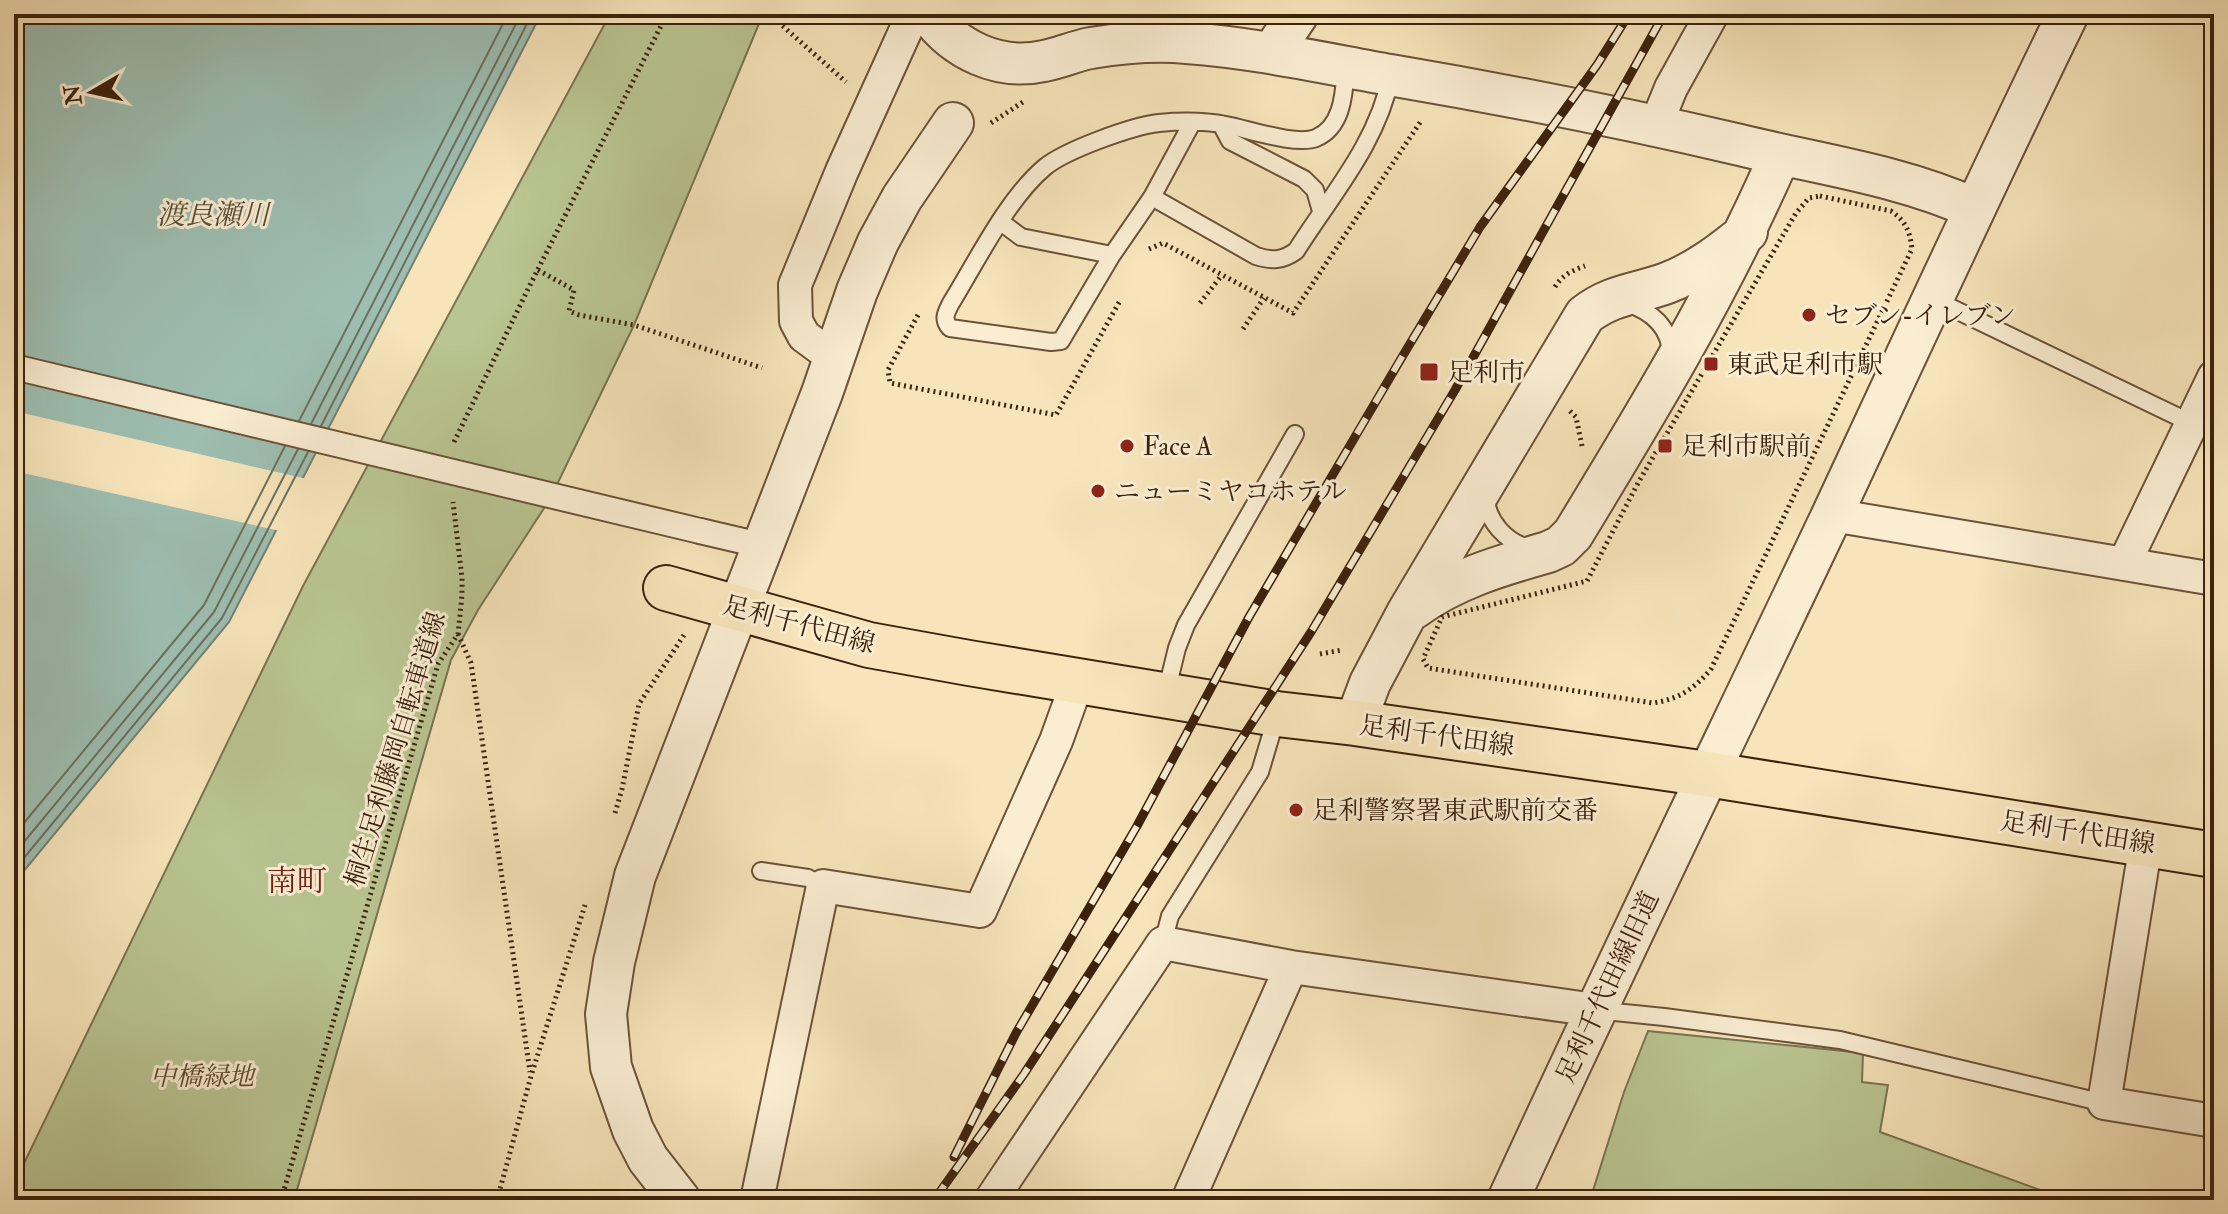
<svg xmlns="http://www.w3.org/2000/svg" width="2228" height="1214" viewBox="0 0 2228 1214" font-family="'IM FELL Double Pica','Noto Serif JP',serif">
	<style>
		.green { fill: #b9c592; stroke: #7a7450; stroke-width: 2 }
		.water { fill: #9dbeb1; stroke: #76806f; stroke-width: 2 }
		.pier { fill: #f7e4ba }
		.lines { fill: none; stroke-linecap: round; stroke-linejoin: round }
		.shore { stroke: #6c705f; stroke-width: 2 }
		.service-casing { stroke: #6b5238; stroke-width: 20 }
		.pedestrian-casing { stroke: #6b5238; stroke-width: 28 }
		.minor-casing { stroke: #6b5238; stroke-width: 36 }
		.tertiary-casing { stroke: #6b5238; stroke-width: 44 }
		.primary-casing { stroke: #3c220d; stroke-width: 48 }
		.path { stroke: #3c220d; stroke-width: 5; stroke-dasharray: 2 4; stroke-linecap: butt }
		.service { stroke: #faedd2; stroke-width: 16 }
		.pedestrian { stroke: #faedd2; stroke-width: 24 }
		.minor { stroke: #faedd2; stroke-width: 32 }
		.tertiary { stroke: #faedd2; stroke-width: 40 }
		.primary { stroke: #f7e4ba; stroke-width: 44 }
		.rail-casing { stroke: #3c220d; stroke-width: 9 }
		.rail { stroke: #faedd2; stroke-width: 6; stroke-dasharray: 18; stroke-linecap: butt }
		.pedestrian-bridge-casing { stroke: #6b5238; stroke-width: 28; stroke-linecap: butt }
		.pedestrian-bridge { stroke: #faedd2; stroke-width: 24 }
		.poi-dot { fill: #8f2418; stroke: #faedd2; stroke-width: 3 }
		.labels { text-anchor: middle; stroke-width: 6; stroke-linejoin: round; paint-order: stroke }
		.poi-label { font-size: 26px; fill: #3c220d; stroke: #faedd2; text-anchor: start }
		.street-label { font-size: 26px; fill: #3c220d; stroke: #faedd2 }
		.park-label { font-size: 26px; font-style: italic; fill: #5b4b2e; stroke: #faedd2 }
		.water-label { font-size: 28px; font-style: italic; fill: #59513e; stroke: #faedd2 }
		.quarter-label { font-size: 30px; fill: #7a1f14; stroke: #faedd2 }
	</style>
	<rect width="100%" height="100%" fill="#f7e4ba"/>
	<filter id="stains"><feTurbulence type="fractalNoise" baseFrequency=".0025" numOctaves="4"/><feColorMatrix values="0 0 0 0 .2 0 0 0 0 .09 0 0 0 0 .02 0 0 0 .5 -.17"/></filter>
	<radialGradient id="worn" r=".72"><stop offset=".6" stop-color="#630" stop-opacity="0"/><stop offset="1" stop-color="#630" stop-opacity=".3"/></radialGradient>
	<!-- green -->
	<path class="green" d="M 610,14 L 763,14 L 634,325 L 550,499 L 478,610 L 451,660 L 294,1200 L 14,1200 L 14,1184 L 303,586 Z
		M 1648,1031 L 1863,1053 L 1862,1082 L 1888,1085 L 1880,1132 L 2068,1200 L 1590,1200 L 1624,1092 Z"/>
	<!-- water -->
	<path class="water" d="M 14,14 L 541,14 L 229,622 L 14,883 Z"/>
	<!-- pier -->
	<path class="pier" d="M 14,411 L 307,479 L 280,531 L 14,471 Z"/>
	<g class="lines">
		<!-- shore -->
		<path class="shore" d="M 299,421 L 508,14
			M 311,424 L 521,14
			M 321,426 L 532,14
			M 14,835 L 204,605 L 285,446
			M 14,854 L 214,612 L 298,449
			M 14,870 L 222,618 L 308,452"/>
		<!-- service casing -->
		<g class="service-casing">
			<path id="service" d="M 1192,123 L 1152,197 L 1112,255 L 1061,341 L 1051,342 L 950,328 C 942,319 946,313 951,303 C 977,261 1007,199 1045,167 C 1066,150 1132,126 1159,123 C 1180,121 1205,121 1226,125 C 1248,129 1296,146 1316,138 C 1343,127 1344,92 1346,69
				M 1221,124 L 1230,141 L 1304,179 L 1315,190 L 1321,211
				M 1152,197 L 1256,256 C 1272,261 1282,261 1296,251 C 1332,194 1377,144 1391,76
				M 1001,222 L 1021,237 L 1112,255
				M 1933,299 L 2191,423
				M 1626,303 C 1651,311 1671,327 1671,356
				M 1485,495 C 1487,521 1505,542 1531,549
				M 1166,693 L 1177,648 L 1186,625 L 1295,434
				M 761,871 L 808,878 L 823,886
				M 1163,943 L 1170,916 L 1260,772 L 1277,715
				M 1595,1010 L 1664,1017 L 1840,1040 L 2104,1103"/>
		</g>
		<!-- pedestrian casing -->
		<g class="pedestrian-casing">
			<path id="pedestrian" d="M 700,531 L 747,542"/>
		</g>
		<!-- minor casing -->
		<g class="minor-casing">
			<path id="minor" d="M 1656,125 L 1671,88 L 1712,14
				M 834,358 L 804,336 L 796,321 L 795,285 L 842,171 L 913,14
				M 1832,515 L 2214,579
				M 2124,564 L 2214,377
				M 2146,843 L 2104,1103 L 2214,1121
				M 757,1200 L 823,886 L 980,911 L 1056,741 L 1078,680
				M 991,1200 L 1163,943 L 1291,967 L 1595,1010
				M 1188,1200 L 1291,967"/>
		</g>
		<!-- tertiary casing -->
		<g class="tertiary-casing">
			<path id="tertiary" d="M 929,14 C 955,50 999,71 1044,61 C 1060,58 1075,51 1091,48 C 1122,43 1155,40 1187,43 C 1256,48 1323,63 1390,75 C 1508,95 1624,118 1740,145 C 1818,164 1900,175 1973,208
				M 1272,53 L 1298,14
				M 1413,609 C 1454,579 1499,566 1548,552 L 1561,546 L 1573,534 C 1649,409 1722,289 1780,155
				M 1355,723 L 1370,683 L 1407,613 L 1585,315 C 1612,294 1637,294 1667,283 C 1698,271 1721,253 1747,232
				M 680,1200 L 648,1159 L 633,1130 L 611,1067 L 606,1014 L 614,962 L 635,876 L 822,393 L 857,291 L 878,242 L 902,198 L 953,123
				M 1508,1200 C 1613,970 1724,743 1832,515 C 1910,348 1987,180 2068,14"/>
		</g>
		<!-- primary casing -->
		<g class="primary-casing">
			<path id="primary" d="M 666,588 L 869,645 L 969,663 L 1277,714 L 1355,723 L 1707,774 L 2214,855"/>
		</g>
		<!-- path -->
		<path class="path" d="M 769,14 L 846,82
			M 991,123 L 1023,102
			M 1820,196 L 1891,211 C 1906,221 1910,232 1912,249 L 1711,669 C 1694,689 1679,699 1653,703 L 1428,668 L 1423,659 L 1442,617 L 1587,581 L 1638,483 L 1796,213 L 1809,198 Z
			M 1149,249 L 1163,243 L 1293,313 L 1421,121
			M 538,270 L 574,290 L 569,311 L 579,315 L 634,325 L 762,368
			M 1555,287 C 1562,275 1573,270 1585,266
			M 1200,303 L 1222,275
			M 918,315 L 888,370 L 890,383 L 1056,415 L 1121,299
			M 1243,329 L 1264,298
			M 1570,411 L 1576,417 L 1582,446
			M 454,442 L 529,287 L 667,14
			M 458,634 L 471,663 L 530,1072
			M 1320,654 L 1342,650
			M 615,813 L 622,789 L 639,704 L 684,635
			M 281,1200 L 438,664 L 458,634 L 462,595 L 462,578 L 453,502
			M 497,1200 L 531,1076 L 586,902"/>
		<!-- service -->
		<use href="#service" class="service"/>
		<!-- pedestrian -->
		<use href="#pedestrian" class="pedestrian"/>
		<!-- minor -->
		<use href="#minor" class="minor"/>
		<!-- tertiary -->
		<use href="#tertiary" class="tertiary"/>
		<!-- primary -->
		<use href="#primary" class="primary"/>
		<!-- rail casing -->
		<g class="rail-casing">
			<path id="rail" d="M 954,1157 L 1016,1033 L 1137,826 L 1249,617 L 1405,352 L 1480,227 L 1597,65 L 1629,14
				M 934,1200 L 1024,1074 L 1311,632 L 1455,390 L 1664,14"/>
		</g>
		<!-- rail -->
		<use href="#rail" class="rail"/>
		<!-- pedestrian-bridge casing -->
		<g class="pedestrian-bridge-casing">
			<path id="pedestrian-bridge" d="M 14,367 L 700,531"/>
		</g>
		<!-- pedestrian-bridge -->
		<use href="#pedestrian-bridge" class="pedestrian-bridge"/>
	</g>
	<!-- markers -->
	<g class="poi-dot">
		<circle cx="1809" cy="315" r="8"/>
		<rect x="1703" y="356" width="16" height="16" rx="4"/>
		<rect x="1419" y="362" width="20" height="20" rx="4"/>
		<circle cx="1127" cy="446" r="8"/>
		<rect x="1657" y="438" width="16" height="16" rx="4"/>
		<circle cx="1098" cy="491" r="8"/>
		<circle cx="1296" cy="810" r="8"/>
	</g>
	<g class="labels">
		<!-- poi labels -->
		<g class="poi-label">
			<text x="1825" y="324">セブン-イレブン</text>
			<text x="1727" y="373">東武足利市駅</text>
			<text x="1447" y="381">足利市</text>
			<text x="1143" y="455">Face A</text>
			<text x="1681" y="455">足利市駅前</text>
			<text x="1114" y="500">ニューミヤコホテル</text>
			<text x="1312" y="819">足利警察署東武駅前交番</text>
		</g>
		<!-- street labels -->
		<g class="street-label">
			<text transform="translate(799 624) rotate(15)" y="9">足利千代田線</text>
			<text transform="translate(1437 735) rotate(8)" y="9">足利千代田線</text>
			<text transform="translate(395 749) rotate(-73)" y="9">桐生足利藤岡自転車道線</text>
			<text transform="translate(2078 832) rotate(9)" y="9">足利千代田線</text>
			<text transform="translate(1607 987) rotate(-65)" y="9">足利千代田線旧道</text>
		</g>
		<!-- park labels -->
		<g class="park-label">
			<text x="202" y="1085">中橋緑地</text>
		</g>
		<!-- water labels -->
		<g class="water-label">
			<text x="213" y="224">渡良瀬川</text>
		</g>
		<!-- quarter labels -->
		<g class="quarter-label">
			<text x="297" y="891">南町</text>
		</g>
	</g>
	<!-- margin -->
	<rect width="2228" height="1214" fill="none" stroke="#f7e4ba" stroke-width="48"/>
	<rect x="16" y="16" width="2196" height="1182" fill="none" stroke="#3c220d" stroke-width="4"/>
	<rect x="24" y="24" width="2180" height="1166" fill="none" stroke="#3c220d" stroke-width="2"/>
	<!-- north arrow -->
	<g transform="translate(92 92) rotate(261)" stroke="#faedd2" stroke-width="6" paint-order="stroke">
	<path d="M0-6L14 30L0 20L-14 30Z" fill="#3c220d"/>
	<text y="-12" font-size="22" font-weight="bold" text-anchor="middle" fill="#3c220d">N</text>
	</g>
	<rect width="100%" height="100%" filter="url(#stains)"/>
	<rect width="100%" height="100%" fill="url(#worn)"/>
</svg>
